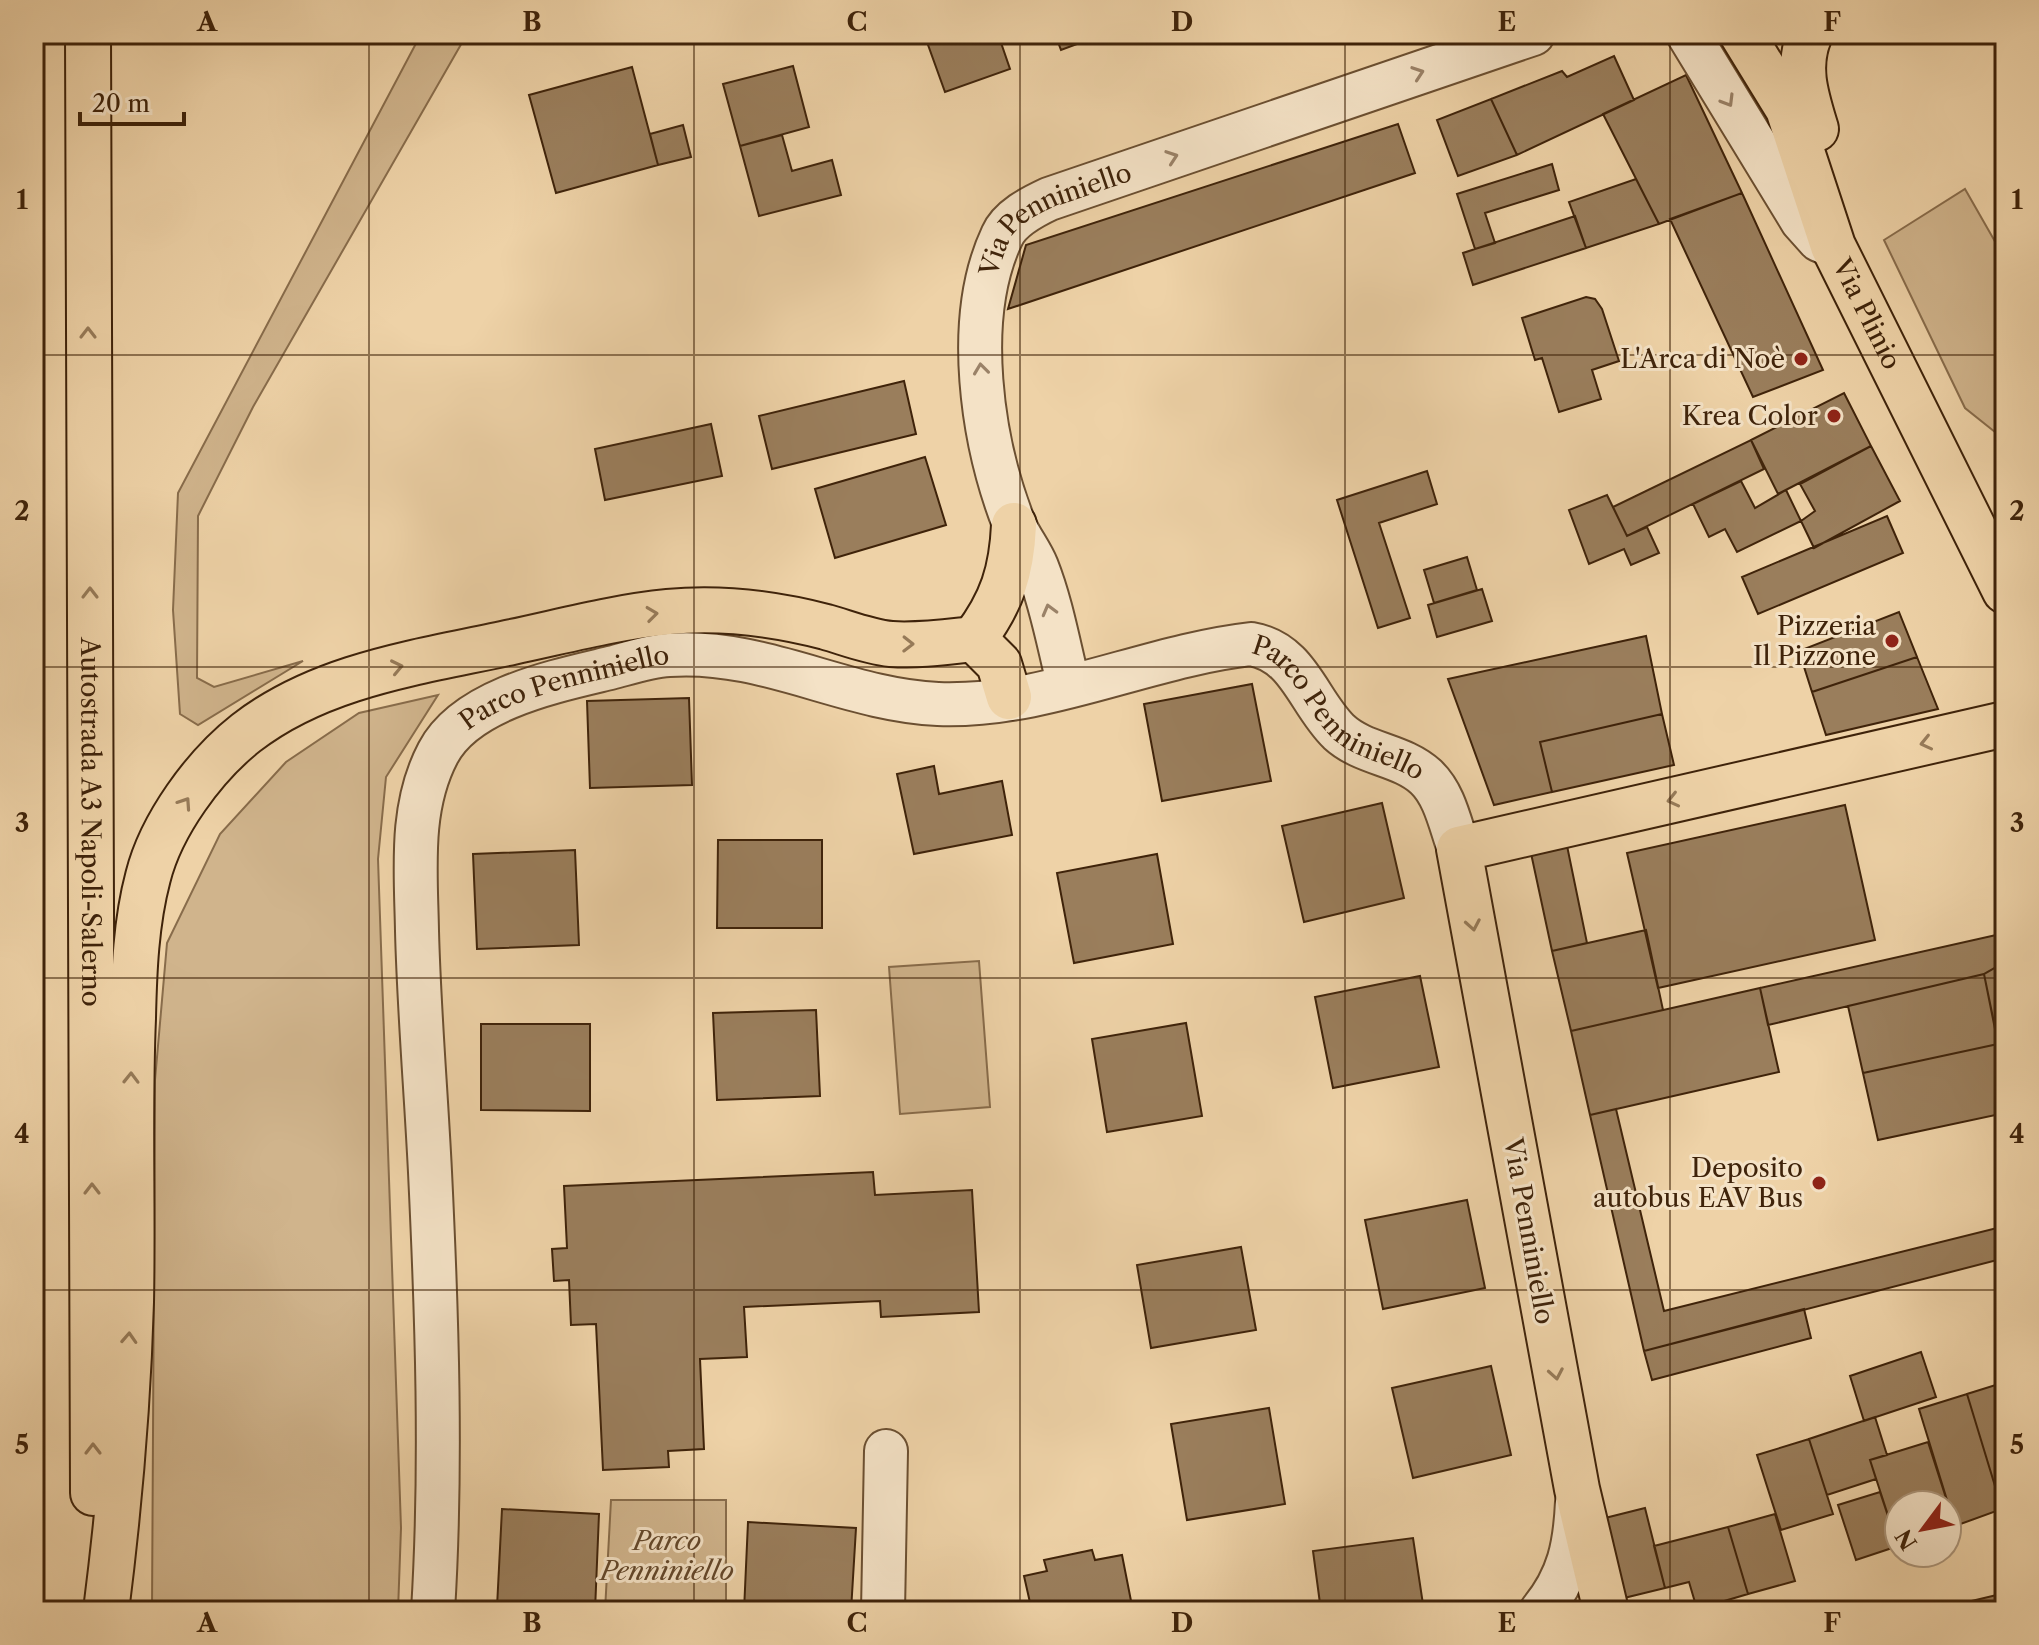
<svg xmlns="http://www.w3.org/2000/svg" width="2039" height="1645" viewBox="0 0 2039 1645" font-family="'Libre Caslon Text',serif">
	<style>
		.green { fill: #d0b48c; stroke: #886c4b; stroke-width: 2 }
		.building { fill: #9a7e5c; stroke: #3f230a; stroke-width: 2 }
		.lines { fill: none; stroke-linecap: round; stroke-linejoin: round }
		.minor-casing { stroke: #6b4f31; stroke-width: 46 }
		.major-casing { stroke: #3f230a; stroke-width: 48 }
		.highway-casing { stroke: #3f230a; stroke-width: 48 }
		.minor { stroke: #f4e2c6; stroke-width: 42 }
		.major { stroke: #eed2a7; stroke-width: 44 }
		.highway { stroke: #eed2a7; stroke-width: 44 }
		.oneway { stroke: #9a8268 }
		.oneway2 { stroke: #967a58 }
		.grid { fill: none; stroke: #3f230a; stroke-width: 2; stroke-opacity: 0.55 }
		.poi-dot { fill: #8f2418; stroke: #f4e2c6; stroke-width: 3 }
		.labels { text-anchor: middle; stroke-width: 6; stroke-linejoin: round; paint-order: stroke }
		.street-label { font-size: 26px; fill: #3f230a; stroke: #f4e2c6 }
		.poi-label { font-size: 26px; fill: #3f230a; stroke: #f4e2c6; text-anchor: end }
		.park-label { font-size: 26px; font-style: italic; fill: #63472a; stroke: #f4e2c6 }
		.neatline { fill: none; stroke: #3f230a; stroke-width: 3 }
		.grid-label { font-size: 26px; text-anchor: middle; font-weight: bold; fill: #3f230a }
	</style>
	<rect width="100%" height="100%" fill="#eed2a7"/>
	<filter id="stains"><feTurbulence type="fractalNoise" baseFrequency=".0025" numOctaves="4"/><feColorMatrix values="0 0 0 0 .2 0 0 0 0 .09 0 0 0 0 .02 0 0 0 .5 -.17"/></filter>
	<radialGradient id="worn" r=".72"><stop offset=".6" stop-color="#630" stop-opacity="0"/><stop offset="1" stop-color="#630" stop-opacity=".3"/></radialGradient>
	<!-- green -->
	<path class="green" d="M 421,34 L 467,34 L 253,407 L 198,516 L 197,678 L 214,687 L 303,661 L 198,725 L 180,714 L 173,610 L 178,493 Z
		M 1965,189 L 2005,259 L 2005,440 L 1965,408 L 1884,240 Z
		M 438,695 L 386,777 L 378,859 L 401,1528 L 398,1611 L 152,1611 L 155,1080 L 167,943 L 220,834 L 286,762 L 359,713 Z
		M 979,961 L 990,1107 L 900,1114 L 889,967 Z
		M 611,1500 L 726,1500 L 726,1611 L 605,1611 Z"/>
	<!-- building -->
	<path class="building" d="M 948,34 L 998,34 L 1010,69 L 945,92 L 927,42 Z
		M 1055,34 L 1100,34 L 1101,35 L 1061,50 Z
		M 1614,56 L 1634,100 L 1517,155 L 1491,99 L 1562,71 L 1567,77 Z
		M 793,66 L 809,127 L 740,146 L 723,84 Z
		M 632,67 L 658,165 L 556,193 L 529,95 Z
		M 1686,75 L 1742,193 L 1659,224 L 1603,114 Z
		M 1491,99 L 1517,155 L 1458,176 L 1437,120 Z
		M 1398,124 L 1415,173 L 1008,309 L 1026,245 Z
		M 683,125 L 691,157 L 658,165 L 650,134 Z
		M 782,135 L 792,171 L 832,160 L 841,195 L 759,216 L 740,146 Z
		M 1552,164 L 1559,190 L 1485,213 L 1495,243 L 1475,249 L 1457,194 Z
		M 1636,179 L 1659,224 L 1586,248 L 1569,202 Z
		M 1742,193 L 1823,370 L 1753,397 L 1670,219 Z
		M 1575,216 L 1586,248 L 1473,285 L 1463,253 Z
		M 1586,297 L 1595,299 L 1602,309 L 1619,361 L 1592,370 L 1601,399 L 1559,412 L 1542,358 L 1535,360 L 1522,318 Z
		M 904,381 L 916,434 L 772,469 L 759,416 Z
		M 1844,393 L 1871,446 L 1778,494 L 1751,440 Z
		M 711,424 L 722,476 L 605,500 L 595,449 Z
		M 1751,440 L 1764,469 L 1627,536 L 1613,507 Z
		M 1871,446 L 1900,501 L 1814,548 L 1801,521 L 1815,511 L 1800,484 Z
		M 925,457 L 946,525 L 835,558 L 815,489 Z
		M 1427,471 L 1437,504 L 1379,523 L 1410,618 L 1378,628 L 1337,500 Z
		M 1741,481 L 1755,508 L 1786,490 L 1801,521 L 1737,552 L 1725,529 L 1709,537 L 1693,504 Z
		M 1607,495 L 1627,536 L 1647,527 L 1659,553 L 1631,565 L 1624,549 L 1589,564 L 1569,510 Z
		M 1887,516 L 1903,553 L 1758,614 L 1742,577 Z
		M 1467,557 L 1477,590 L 1434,603 L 1424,570 Z
		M 1482,589 L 1492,621 L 1437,637 L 1428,605 Z
		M 1899,612 L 1917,657 L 1812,692 L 1799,651 Z
		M 1646,636 L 1662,714 L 1540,742 L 1552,792 L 1494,805 L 1448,679 Z
		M 1917,657 L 1938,709 L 1826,735 L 1812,692 Z
		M 1252,684 L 1271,781 L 1162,801 L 1144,704 Z
		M 689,698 L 692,785 L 590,788 L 587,701 Z
		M 1662,714 L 1674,765 L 1552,792 L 1540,742 Z
		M 934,766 L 939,794 L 1002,781 L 1012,835 L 914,854 L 897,774 Z
		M 1382,803 L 1404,898 L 1304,922 L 1282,826 Z
		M 1845,805 L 1875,940 L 1658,988 L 1627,853 Z
		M 1565,836 L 1587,943 L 1552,951 L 1529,844 Z
		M 718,840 L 822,840 L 822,928 L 717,928 Z
		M 575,850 L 579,945 L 477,949 L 473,854 Z
		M 1157,854 L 1173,944 L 1074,963 L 1057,873 Z
		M 1646,930 L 1663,1010 L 1571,1031 L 1552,951 Z
		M 2005,933 L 2005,962 L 1984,974 L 1768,1025 L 1760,988 Z
		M 2005,962 L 2005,1076 L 1984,974 Z
		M 1984,974 L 1998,1044 L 1863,1073 L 1848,1006 Z
		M 1420,976 L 1439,1067 L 1333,1088 L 1315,997 Z
		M 1760,988 L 1779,1072 L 1590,1115 L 1571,1031 Z
		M 816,1010 L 820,1096 L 717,1100 L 713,1013 Z
		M 1186,1023 L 1202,1116 L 1107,1132 L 1092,1039 Z
		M 481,1024 L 590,1024 L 590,1111 L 481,1110 Z
		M 1998,1044 L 2005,1076 L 2005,1113 L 1878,1140 L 1863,1073 Z
		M 1616,1109 L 1664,1311 L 2005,1226 L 2005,1258 L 1644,1351 L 1590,1115 Z
		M 873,1172 L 875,1195 L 972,1190 L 979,1312 L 881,1317 L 880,1301 L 744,1307 L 747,1357 L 700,1359 L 704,1449 L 668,1451 L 669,1467 L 603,1470 L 596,1324 L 571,1325 L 569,1280 L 554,1281 L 552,1249 L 567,1248 L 564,1186 Z
		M 1467,1200 L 1485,1288 L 1383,1309 L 1365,1220 Z
		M 1241,1247 L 1256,1330 L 1151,1348 L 1137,1265 Z
		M 1804,1309 L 1811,1338 L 1652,1380 L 1644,1351 Z
		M 1921,1352 L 1936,1397 L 1864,1421 L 1850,1376 Z
		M 1491,1366 L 1511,1455 L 1413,1478 L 1392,1388 Z
		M 2005,1382 L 2005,1508 L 2002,1509 L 1967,1394 Z
		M 1967,1394 L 2002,1509 L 1955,1526 L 1919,1409 Z
		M 1269,1408 L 1285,1504 L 1187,1520 L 1171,1424 Z
		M 1875,1417 L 1887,1455 L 1870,1460 L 1876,1479 L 1827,1495 L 1809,1439 Z
		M 1809,1439 L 1833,1514 L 1781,1530 L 1757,1455 Z
		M 1928,1442 L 1955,1526 L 1947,1528 L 1947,1505 L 1899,1505 L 1898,1546 L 1870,1460 Z
		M 1880,1492 L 1898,1546 L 1856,1560 L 1838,1505 Z
		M 1645,1508 L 1665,1588 L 1624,1598 L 1605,1518 Z
		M 502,1509 L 599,1514 L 595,1611 L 497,1607 Z
		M 1775,1514 L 1795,1581 L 1748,1594 L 1728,1527 Z
		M 748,1522 L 856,1528 L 851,1611 L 744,1611 Z
		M 1728,1527 L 1748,1594 L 1697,1609 L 1689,1582 L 1665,1588 L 1654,1546 Z
		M 1413,1538 L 1424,1611 L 1321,1611 L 1313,1551 Z
		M 1092,1550 L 1095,1560 L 1122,1555 L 1133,1611 L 1023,1611 L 1031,1607 L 1024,1576 L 1047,1571 L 1044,1560 Z
		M 2005,1593 L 2005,1611 L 1965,1611 L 1963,1603 Z"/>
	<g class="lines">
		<!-- minor casing -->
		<g class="minor-casing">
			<g id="minor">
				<path d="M 1688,34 L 1802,221 L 1819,240 L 1833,246"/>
				<path id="s1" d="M 1069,686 C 1059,647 1052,605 1037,567 C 1031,552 1020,539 1014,524 C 982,442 963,319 1002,236 C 1010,218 1032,207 1049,199 L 1533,34"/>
				<path id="s2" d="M 433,1611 C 442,1466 437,1317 430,1172 C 426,1091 419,1011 417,931 C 416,871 409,808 438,753 C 466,699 556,681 610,668 C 629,663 650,656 669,655 C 764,648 845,700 938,704 C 1045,708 1146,656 1251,644 C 1299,652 1308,702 1339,732 C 1364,755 1401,754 1426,777 C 1445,795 1450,824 1459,849"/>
				<path d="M 883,1611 L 886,1451"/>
				<path d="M 1541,1611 C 1569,1577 1575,1545 1577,1502"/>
			</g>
		</g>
		<!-- major casing -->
		<g class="major-casing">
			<g id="major">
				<path id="s3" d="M 1742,34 L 1788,109 L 1833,246 L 2005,591"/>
				<path d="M 1810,34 C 1796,67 1806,96 1816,129"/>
				<path d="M 1606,1611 L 1577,1489 L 1459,849 L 2005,724"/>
			</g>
		</g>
		<!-- highway casing -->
		<g class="highway-casing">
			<g id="highway">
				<path id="s4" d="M 88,34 L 93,1493"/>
				<path d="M 974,639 C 1002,602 1012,571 1014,525"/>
				<path d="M 106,1611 C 119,1509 128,1406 131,1302 C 133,1208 129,1113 133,1018 C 134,971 136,922 148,877 C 161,825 204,766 246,733 C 322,674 421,662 512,642 C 564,631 616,617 668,612 C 720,607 776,614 826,627 C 847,633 869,642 891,644 C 919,646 946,642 974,639 L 999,664 L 1009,697"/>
			</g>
		</g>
		<!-- minor -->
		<use href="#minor" class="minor"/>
		<!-- major -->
		<use href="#major" class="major"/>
		<!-- highway -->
		<use href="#highway" class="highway"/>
	</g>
	<!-- one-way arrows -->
	<defs><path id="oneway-chevron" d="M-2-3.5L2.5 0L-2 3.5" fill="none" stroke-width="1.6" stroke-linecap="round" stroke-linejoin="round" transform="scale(2)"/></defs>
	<g class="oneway">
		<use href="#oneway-chevron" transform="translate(1418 73) rotate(-19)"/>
		<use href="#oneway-chevron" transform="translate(1728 101) rotate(59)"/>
		<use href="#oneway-chevron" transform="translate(1172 157) rotate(-19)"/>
		<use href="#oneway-chevron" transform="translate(981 369) rotate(-97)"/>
		<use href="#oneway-chevron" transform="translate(1049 610) rotate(-105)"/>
	</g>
	<g class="oneway2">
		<use href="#oneway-chevron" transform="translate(88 333) rotate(-90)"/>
		<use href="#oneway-chevron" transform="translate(90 593) rotate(-90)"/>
		<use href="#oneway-chevron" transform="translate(652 614) rotate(-7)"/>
		<use href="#oneway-chevron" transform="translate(908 644) rotate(1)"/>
		<use href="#oneway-chevron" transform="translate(397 667) rotate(-12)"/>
		<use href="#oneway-chevron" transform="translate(1926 743) rotate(167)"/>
		<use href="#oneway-chevron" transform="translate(1673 800) rotate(167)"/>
		<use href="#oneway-chevron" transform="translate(185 803) rotate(-56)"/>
		<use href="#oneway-chevron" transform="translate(1473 925) rotate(80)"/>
		<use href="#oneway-chevron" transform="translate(131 1078) rotate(-89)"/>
		<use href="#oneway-chevron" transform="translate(92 1189) rotate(-90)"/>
		<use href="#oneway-chevron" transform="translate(129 1338) rotate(-87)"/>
		<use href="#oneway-chevron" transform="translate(1556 1374) rotate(80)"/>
		<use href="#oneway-chevron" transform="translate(93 1449) rotate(-90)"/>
	</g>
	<!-- grid -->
	<path class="grid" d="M 369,34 L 369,1611M 694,34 L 694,1611M 1020,34 L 1020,1611M 1345,34 L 1345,1611M 1670,34 L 1670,1611M 34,355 L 2005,355M 34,667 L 2005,667M 34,978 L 2005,978M 34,1290 L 2005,1290"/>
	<!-- markers -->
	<g class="poi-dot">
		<circle cx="1801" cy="359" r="8"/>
		<circle cx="1834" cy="416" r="8"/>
		<circle cx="1892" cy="641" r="8"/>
		<circle cx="1819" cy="1183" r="8"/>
	</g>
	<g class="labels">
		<!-- street labels -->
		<g class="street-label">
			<text dy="9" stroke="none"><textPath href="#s1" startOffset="520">Via Penniniello</textPath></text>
			<text dy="9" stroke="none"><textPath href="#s3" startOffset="308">Via Plinio</textPath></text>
			<text dy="9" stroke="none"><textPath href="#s2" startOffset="1010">Parco Penniniello</textPath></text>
			<text dy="9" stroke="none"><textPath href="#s2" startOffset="1826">Parco Penniniello</textPath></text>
			<text dy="9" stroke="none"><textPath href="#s4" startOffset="788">Autostrada A3 Napoli-Salerno</textPath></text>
			<text transform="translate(1529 1231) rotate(80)" y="9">Via Penniniello</text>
		</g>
		<!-- poi labels -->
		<g class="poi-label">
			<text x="1785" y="368">L'Arca di Noè</text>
			<text x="1818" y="425">Krea Color</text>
			<text x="1876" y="635">Pizzeria<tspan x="1876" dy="30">Il Pizzone</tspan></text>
			<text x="1803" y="1177">Deposito<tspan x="1803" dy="30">autobus EAV Bus</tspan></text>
		</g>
		<!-- park labels -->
		<g class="park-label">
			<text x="667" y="1550">Parco<tspan x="667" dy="30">Penniniello</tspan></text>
		</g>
	</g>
	<!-- margin -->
	<rect width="2039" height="1645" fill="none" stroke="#eed2a7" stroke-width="88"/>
	<!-- north arrow -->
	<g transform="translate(1923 1529) rotate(238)"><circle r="38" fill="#f4e2c6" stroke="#ac967b" stroke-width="2"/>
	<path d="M0-6L14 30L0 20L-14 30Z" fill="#8f2418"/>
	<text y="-12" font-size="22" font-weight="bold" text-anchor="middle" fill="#3f230a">N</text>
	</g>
	<!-- scale -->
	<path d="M80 112v12h104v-12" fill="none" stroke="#3f230a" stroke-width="4"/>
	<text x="92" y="112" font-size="24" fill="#3f230a" stroke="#f4e2c6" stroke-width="6" paint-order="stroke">20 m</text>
	<rect x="44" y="44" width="1951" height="1557" class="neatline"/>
	<g class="grid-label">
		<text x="207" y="31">A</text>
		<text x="532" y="31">B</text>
		<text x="857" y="31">C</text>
		<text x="1182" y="31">D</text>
		<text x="1507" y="31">E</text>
		<text x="1832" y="31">F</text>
		<text x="22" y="209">1</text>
		<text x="2017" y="209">1</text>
		<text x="22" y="520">2</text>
		<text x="2017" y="520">2</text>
		<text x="22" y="832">3</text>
		<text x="2017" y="832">3</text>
		<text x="22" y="1143">4</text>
		<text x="2017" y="1143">4</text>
		<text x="22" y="1454">5</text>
		<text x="2017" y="1454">5</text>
		<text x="207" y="1632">A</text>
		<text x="532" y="1632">B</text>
		<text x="857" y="1632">C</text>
		<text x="1182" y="1632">D</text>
		<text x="1507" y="1632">E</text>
		<text x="1832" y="1632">F</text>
	</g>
	<rect width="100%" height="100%" filter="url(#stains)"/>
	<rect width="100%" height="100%" fill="url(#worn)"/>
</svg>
